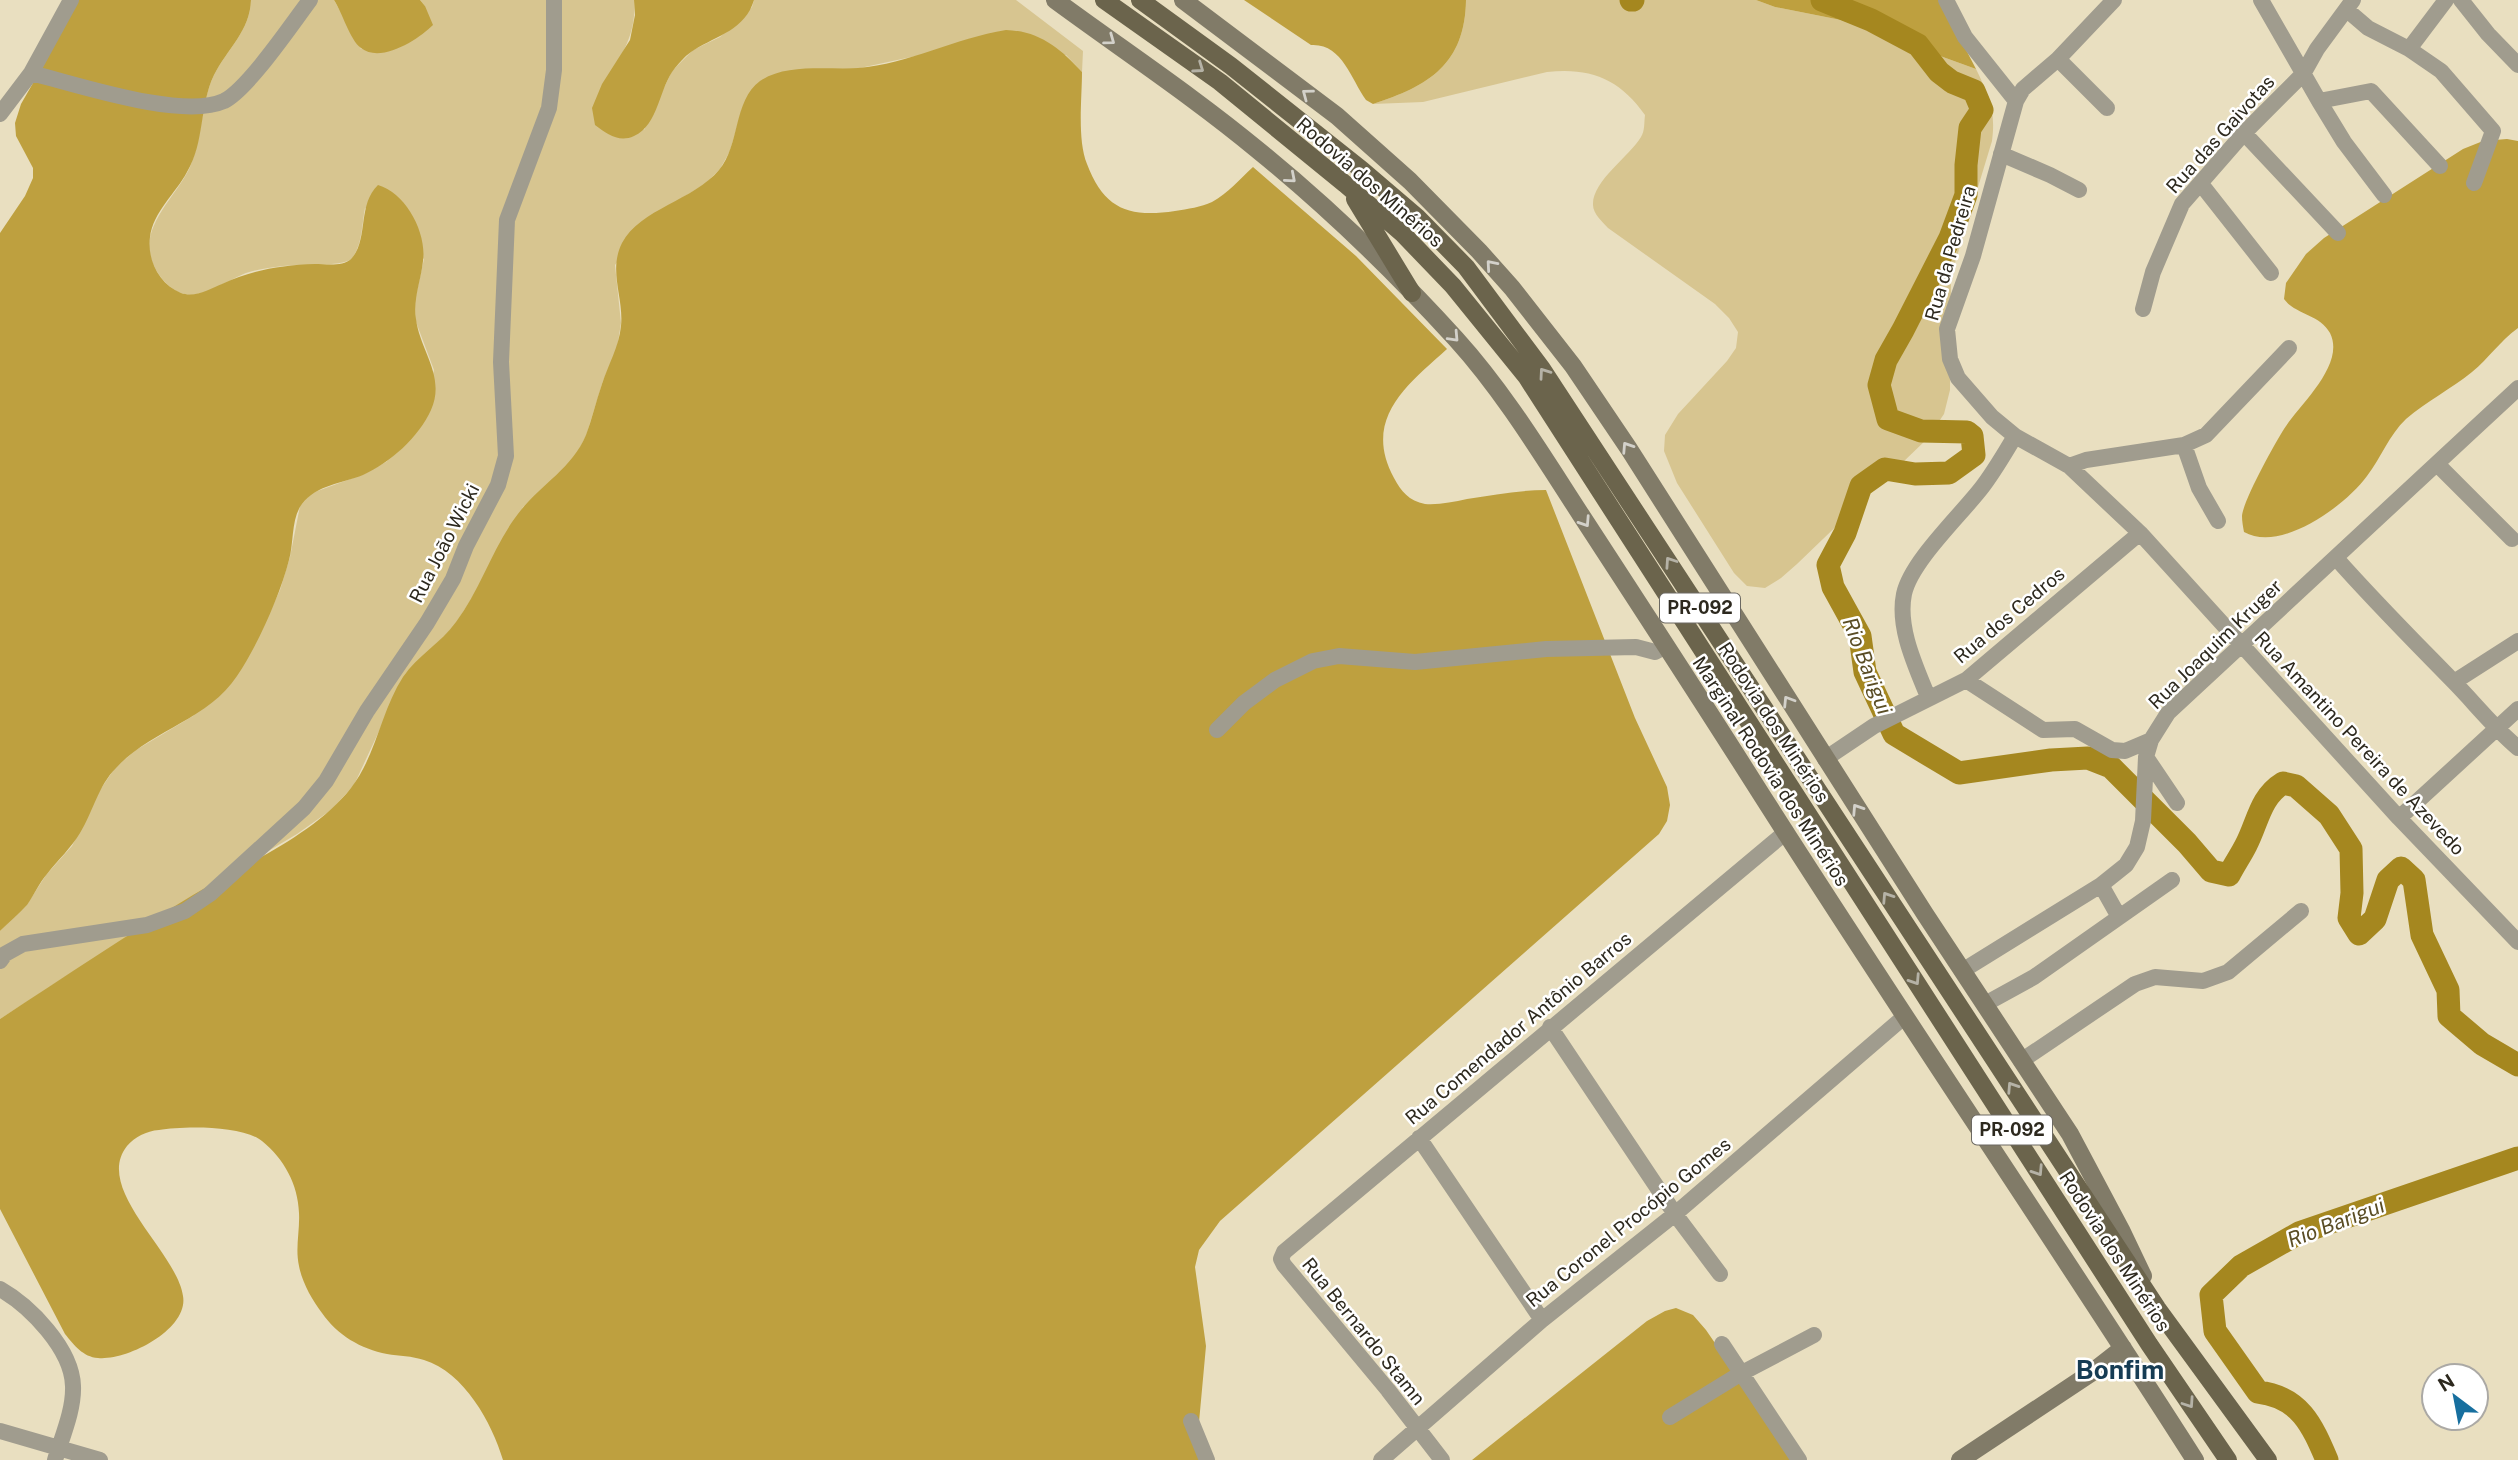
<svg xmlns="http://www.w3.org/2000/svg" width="2518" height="1460" viewBox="0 0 2518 1460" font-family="'Public Sans',sans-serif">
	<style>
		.green { fill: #d7c590 }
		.forest { fill: #bea03f }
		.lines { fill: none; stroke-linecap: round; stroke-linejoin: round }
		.river { stroke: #a5871f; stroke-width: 23 }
		.street { stroke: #a09c8e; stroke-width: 16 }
		.secondary { stroke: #817b68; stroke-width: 18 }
		.primary { stroke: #6b644c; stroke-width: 18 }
		.oneway { stroke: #d3d1ca }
		.oneway2 { stroke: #b5b2a6 }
		.labels { text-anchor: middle; stroke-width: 5; stroke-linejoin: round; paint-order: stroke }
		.shield { fill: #fff; stroke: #6c6962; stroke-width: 2 }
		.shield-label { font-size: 18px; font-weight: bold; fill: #2d291e }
		.street-label { font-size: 19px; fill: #2d291e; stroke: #fff }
		.water-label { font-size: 21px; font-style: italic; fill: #5a4d25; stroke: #fff }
		.district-label { font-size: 26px; font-weight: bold; fill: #163c54; stroke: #fff }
	</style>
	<rect width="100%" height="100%" fill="#e9dfc0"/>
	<!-- green -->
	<path class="green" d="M 251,0 L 334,0 L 361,49 L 425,6 L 420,0 L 634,0 C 636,22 630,39 620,58 L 644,130 L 672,71 L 693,50 L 720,37 L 752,7 L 754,0 L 1016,0 L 1083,51 L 1082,72 L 1066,55 L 916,56 L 860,68 L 779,73 L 761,81 L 742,109 L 730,151 L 720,169 L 705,184 L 655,214 L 615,265 L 621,323 L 617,348 L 603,381 L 586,436 L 577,453 L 564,470 L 523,507 L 475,593 L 454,626 L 406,673 L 354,785 L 331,810 L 297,834 L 156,918 L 0,1019 L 0,931 L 26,906 L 46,875 L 72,846 L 100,790 L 115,768 L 136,750 L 193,716 L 269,614 L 280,590 L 290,557 L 300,506 L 312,493 L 364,474 L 386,462 L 400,450 L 420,427 L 434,370 L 416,322 L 415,300 L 424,259 L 365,208 C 362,223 362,248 351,259 C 342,267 297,264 283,266 C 270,268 258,269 246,273 C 227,280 201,301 181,293 C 170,289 160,278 155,268 C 134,230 176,198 190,167 C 203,137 200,104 214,75 C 227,49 250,31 251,0 Z
		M 1466,0 L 1756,0 L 1775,7 L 1841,20 L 1976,69 C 1989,96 1996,111 1992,141 L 1951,276 L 1950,390 L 1944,414 L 1927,439 L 1797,564 L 1781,578 L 1765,588 L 1747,586 L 1734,573 L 1677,483 L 1664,451 L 1665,435 L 1678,414 L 1727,361 L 1736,348 L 1738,332 L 1729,318 L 1715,304 L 1608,228 C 1603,222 1593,214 1593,205 C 1592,181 1630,156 1641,137 C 1645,131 1644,122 1645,115 C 1620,79 1590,67 1547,72 L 1423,102 L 1373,104 C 1429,86 1465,64 1466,0 Z"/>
	<!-- forest -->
	<path class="forest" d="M 74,0 L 251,0 C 250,31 227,49 214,75 C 199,106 205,142 187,172 C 176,193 153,212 150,237 C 147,260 159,284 181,293 C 195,298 210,289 222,284 C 252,270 282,265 315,264 C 325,264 343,267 351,259 C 369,240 357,205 378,185 C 406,193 427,233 423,261 C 421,281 413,298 416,319 C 420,351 446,376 431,410 C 419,437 390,463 363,475 C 343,483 316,485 302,504 C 291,518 294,543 289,560 C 280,595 258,645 237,676 C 208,720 151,730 116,768 C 98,786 93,812 80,833 C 71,848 58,860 47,874 C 39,883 34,895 27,905 C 19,914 9,922 0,931 L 0,233 L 25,196 L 33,178 L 33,168 L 16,136 L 15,123 L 21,104 L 48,57 Z
		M 334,0 L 420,0 L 425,6 L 433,25 C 419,39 381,64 361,48 C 350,40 342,12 334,0 Z
		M 634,0 L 754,0 C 745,30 718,35 694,50 C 687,54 680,62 675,68 C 659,87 659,125 634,136 C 619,143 607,134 595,125 L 592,108 L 602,84 L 630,40 L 635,15 Z
		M 1244,0 L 1466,0 C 1465,64 1429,86 1373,104 L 1366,100 C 1351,79 1342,43 1311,45 Z
		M 1756,0 L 1947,0 L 1949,17 L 1976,69 L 1841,20 L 1775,7 Z
		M 1006,30 C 1039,31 1060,48 1082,72 C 1082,99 1077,139 1087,164 C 1104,209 1129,218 1175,211 C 1188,209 1201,207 1212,202 C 1228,193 1240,179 1253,167 L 1356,256 L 1447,349 C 1407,385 1362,419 1394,478 C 1401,491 1409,501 1425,504 C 1439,505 1453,502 1467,499 C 1494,495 1520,490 1546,490 L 1635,718 L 1667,787 L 1670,805 L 1667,821 L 1659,834 L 1220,1221 L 1199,1250 L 1195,1267 L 1206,1346 L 1198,1433 L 1203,1460 L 503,1460 C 492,1423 464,1372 424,1360 C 412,1356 399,1356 387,1354 C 361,1349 337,1335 322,1313 C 312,1300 302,1282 299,1266 C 295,1248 300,1231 299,1213 C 298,1184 284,1159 262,1141 C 242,1125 183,1126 159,1130 C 146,1131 135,1137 127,1146 C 93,1189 177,1252 183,1296 C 189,1329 127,1361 98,1358 C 83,1357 74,1345 65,1334 L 0,1209 L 0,1019 C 64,977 128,934 193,895 C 245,864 313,836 351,788 C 376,756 381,711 403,677 C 417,656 441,643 456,622 C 482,587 494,543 521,510 C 542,484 572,468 586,435 C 592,419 596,401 602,384 C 608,365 619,347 621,326 C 624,298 608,271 622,243 C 640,209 694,200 719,170 C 740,146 733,101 760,81 C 786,63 828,70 858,68 C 909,64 955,38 1006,30 Z
		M 2507,139 L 2518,141 L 2518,328 C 2499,342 2489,358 2472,372 C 2451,389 2427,401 2406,419 C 2389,435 2381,458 2367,476 C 2345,506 2281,553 2244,532 C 2243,527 2242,521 2242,516 C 2243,501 2274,445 2284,429 C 2299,405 2346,365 2330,333 C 2320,314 2296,315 2284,299 L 2286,283 L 2306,254 L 2324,238 L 2463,149 L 2483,141 Z
		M 1676,1308 L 1693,1315 L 1706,1330 L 1795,1460 L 1472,1460 L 1647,1321 L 1665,1311 Z"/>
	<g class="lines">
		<!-- river -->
		<path class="river" d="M 1631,0 L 1633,0
			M 1822,0 L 1871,20 L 1918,45 L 1939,72 L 1952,82 L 1974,91 L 1982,110 L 1970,128 L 1966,165 L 1966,195 L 1950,238 L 1903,330 L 1886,360 L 1879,385 L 1888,419 L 1921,431 L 1967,432 L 1972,436 L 1974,455 L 1949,473 L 1915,474 L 1885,469 L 1861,486 L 1845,533 L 1828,565 L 1833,587 L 1860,636 L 1865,672 L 1894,734 L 1959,773 L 2051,760 L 2088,758 L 2111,767 L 2187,843 L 2211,871 L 2229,875 C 2234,865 2241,855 2246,845 C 2258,822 2260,797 2283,783 L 2296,786 L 2329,815 L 2351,849 L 2352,893 L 2349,918 L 2359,934 L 2375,919 L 2388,880 L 2401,868 L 2414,880 L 2422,935 L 2448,990 L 2449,1016 L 2482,1044 L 2518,1065
			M 2327,1460 C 2312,1425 2300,1397 2258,1392 L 2215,1331 L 2211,1295 L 2241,1266 L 2299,1233 L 2518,1158"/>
		<!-- street -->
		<path class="street" d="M 1946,0 L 1965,37 L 2016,101
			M 2114,0 L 2058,59 L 2023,89 L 2016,101 L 1973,256 L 1947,329 L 1950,359 L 1958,378 L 1992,417 L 2015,436 L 2069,466 L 2140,533 L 2399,818 L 2518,942
			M 2261,0 L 2319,101 L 2371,91 L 2440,166
			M 2446,0 L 2409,49 L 2441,71 L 2493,131 L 2474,183
			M 2461,0 L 2488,34 L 2518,65
			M 2347,10 L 2368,28 L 2409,49
			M 2058,59 L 2107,108
			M 31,73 C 76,84 182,120 224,101 C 248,89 292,24 310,0
			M 2319,101 L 2344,142 L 2384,195
			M 0,114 L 31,73 L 71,0
			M 2244,133 L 2338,233
			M 2001,154 L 2050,175 L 2079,190
			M 2201,184 L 2271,273
			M 2143,309 L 2153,272 L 2182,204 L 2244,133 L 2303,74 L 2317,49 L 2353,0
			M 2184,445 L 2199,488 L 2218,521
			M 2438,465 L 2512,539
			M 2069,466 L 2086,460 L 2184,445 L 2206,435 L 2289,348
			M 2336,558 C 2373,600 2412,639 2451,679 C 2474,702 2493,727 2518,748
			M 1966,680 L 2043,730 L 2075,729 L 2112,750 L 2125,751 L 2151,740
			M 2454,682 L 2518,641
			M 1928,697 C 1916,667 1897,628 1904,594 C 1911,561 1962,514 1983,486 C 1995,470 2005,453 2015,436
			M 1217,730 L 1244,703 L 1275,680 L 1313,661 L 1339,656 L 1415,662 L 1546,649 L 1636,647 L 1655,652 L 1666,646
			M 2146,757 L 2177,803
			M 1825,759 L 1874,726 L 1966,680 L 2140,533
			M 2399,818 L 2518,709
			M 2101,885 L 2119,917
			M 0,961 L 5,954 L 23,944 L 147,925 L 185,911 L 210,894 L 304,808 L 326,781 L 367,711 L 427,623 L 453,579 L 466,546 L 498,485 L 506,456 L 501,362 L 507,220 L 549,108 L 554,70 L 554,0
			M 1962,971 L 2101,885 L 2126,865 L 2137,847 L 2143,821 L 2146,757 L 2151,740 L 2168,713 L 2518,388
			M 1985,1004 L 2034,977 L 2172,880
			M 1550,1027 L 1675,1214 L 1720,1274
			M 2021,1061 L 2135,984 L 2155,977 L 2203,981 L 2228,972 L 2301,911
			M 1419,1138 L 1542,1320
			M 0,1289 C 30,1306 72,1349 73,1386 C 74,1410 62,1437 55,1460
			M 1722,1344 L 1799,1460
			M 1670,1417 L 1740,1374 L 1814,1335
			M 1191,1421 L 1207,1460
			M 0,1431 L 100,1460
			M 1381,1460 L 1542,1320 L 1675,1214 L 1904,1017
			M 1442,1460 L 1388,1390 L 1284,1265 L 1281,1259 L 1284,1252 L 1786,832"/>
		<!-- secondary -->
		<path class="secondary" d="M 1055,0 C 1123,50 1194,97 1259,151 C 1329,208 1395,272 1456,339 C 1504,392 1542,455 1581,515 C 1639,604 1697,693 1754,783 C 1898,1010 2050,1233 2195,1460
			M 1183,0 L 1337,116 L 1410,181 L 1479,251 L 1512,288 L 1573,366 L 1629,449 L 1925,914 L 2070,1134 L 2121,1230 L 2143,1276
			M 1960,1460 L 2091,1373 L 2123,1348"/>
		<!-- primary -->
		<path class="primary" d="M 1104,0 L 1220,82 L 1345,184 L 1403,234 L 1453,286 L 1526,376 L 2149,1344 L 2228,1460
			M 1140,0 L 1231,66 L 1362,170 L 1417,217 L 1466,267 L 1542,369 L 2157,1308 L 2268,1460
			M 1355,199 L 1412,293"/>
	</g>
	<!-- one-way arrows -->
	<defs><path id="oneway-chevron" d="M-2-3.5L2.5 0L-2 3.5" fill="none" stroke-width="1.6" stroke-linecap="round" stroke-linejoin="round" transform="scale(1.75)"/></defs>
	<g class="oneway">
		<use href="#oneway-chevron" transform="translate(1110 40) rotate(36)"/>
		<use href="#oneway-chevron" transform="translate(1307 94) rotate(-143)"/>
		<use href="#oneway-chevron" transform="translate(1291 178) rotate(41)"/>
		<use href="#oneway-chevron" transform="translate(1491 265) rotate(-131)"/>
		<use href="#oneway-chevron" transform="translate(1454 337) rotate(47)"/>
		<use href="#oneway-chevron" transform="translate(1627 447) rotate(-123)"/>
		<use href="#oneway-chevron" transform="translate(1585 522) rotate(57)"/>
		<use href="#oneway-chevron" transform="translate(1788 701) rotate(-122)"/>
		<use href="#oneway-chevron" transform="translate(1857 809) rotate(-123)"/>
	</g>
	<g class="oneway2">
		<use href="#oneway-chevron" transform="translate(1199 68) rotate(35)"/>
		<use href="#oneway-chevron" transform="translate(1544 373) rotate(-125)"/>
		<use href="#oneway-chevron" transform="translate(1670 562) rotate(-124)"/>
		<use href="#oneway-chevron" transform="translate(1887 897) rotate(-123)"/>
		<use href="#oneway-chevron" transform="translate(1915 980) rotate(57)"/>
		<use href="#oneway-chevron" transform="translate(2012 1087) rotate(-123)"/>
		<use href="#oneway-chevron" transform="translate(2038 1171) rotate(57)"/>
		<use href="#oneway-chevron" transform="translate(2189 1403) rotate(56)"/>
	</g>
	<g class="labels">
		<!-- shield labels -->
		<g class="shield">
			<rect x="1660" y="593.5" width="80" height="29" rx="5"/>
			<rect x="1972" y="1115.5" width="80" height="29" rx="5"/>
		</g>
		<g class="shield-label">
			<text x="1700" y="614">PR-092</text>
			<text x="2012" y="1136">PR-092</text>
		</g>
		<!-- street labels -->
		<g class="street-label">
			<text transform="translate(2220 134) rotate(-48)" y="7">Rua das Gaivotas</text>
			<text transform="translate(1370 182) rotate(41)" y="7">Rodovia dos Minérios</text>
			<text transform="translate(1950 253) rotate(-74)" y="7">Rua da Pedreira</text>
			<text transform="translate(444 543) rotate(-63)" y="7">Rua João Wicki</text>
			<text transform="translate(2009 615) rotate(-40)" y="7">Rua dos Cedros</text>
			<text transform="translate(2215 644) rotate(-44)" y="7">Rua Joaquim Kruger</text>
			<text transform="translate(1774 722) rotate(57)" y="7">Rodovia dos Minérios</text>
			<text transform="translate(2360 743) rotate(47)" y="7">Rua Amantino Pereira de Azevedo</text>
			<text transform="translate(1771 771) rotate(57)" y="7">Marginal Rodovia dos Minérios</text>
			<text transform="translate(1518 1028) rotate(-40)" y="7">Rua Comendador Antônio Barros</text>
			<text transform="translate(1628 1222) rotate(-39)" y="7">Rua Coronel Procópio Gomes</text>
			<text transform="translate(2115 1251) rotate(57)" y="7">Rodovia dos Minérios</text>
			<text transform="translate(1364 1331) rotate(51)" y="7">Rua Bernardo Stamn</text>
		</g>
		<!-- water labels -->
		<g class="water-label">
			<text transform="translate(1867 666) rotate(69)" y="7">Rio Barigui</text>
			<text transform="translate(2336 1223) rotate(-21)" y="7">Rio Barigui</text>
		</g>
		<!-- district labels -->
		<g class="district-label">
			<text x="2120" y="1379">Bonfim</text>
		</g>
	</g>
	<!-- north arrow -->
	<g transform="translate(2455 1397) rotate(328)"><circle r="33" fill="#ffffff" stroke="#aba9a5" stroke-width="2"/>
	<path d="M0-5L12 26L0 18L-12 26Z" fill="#176f9f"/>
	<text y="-10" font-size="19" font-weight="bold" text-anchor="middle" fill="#2d291e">N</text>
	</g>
</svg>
